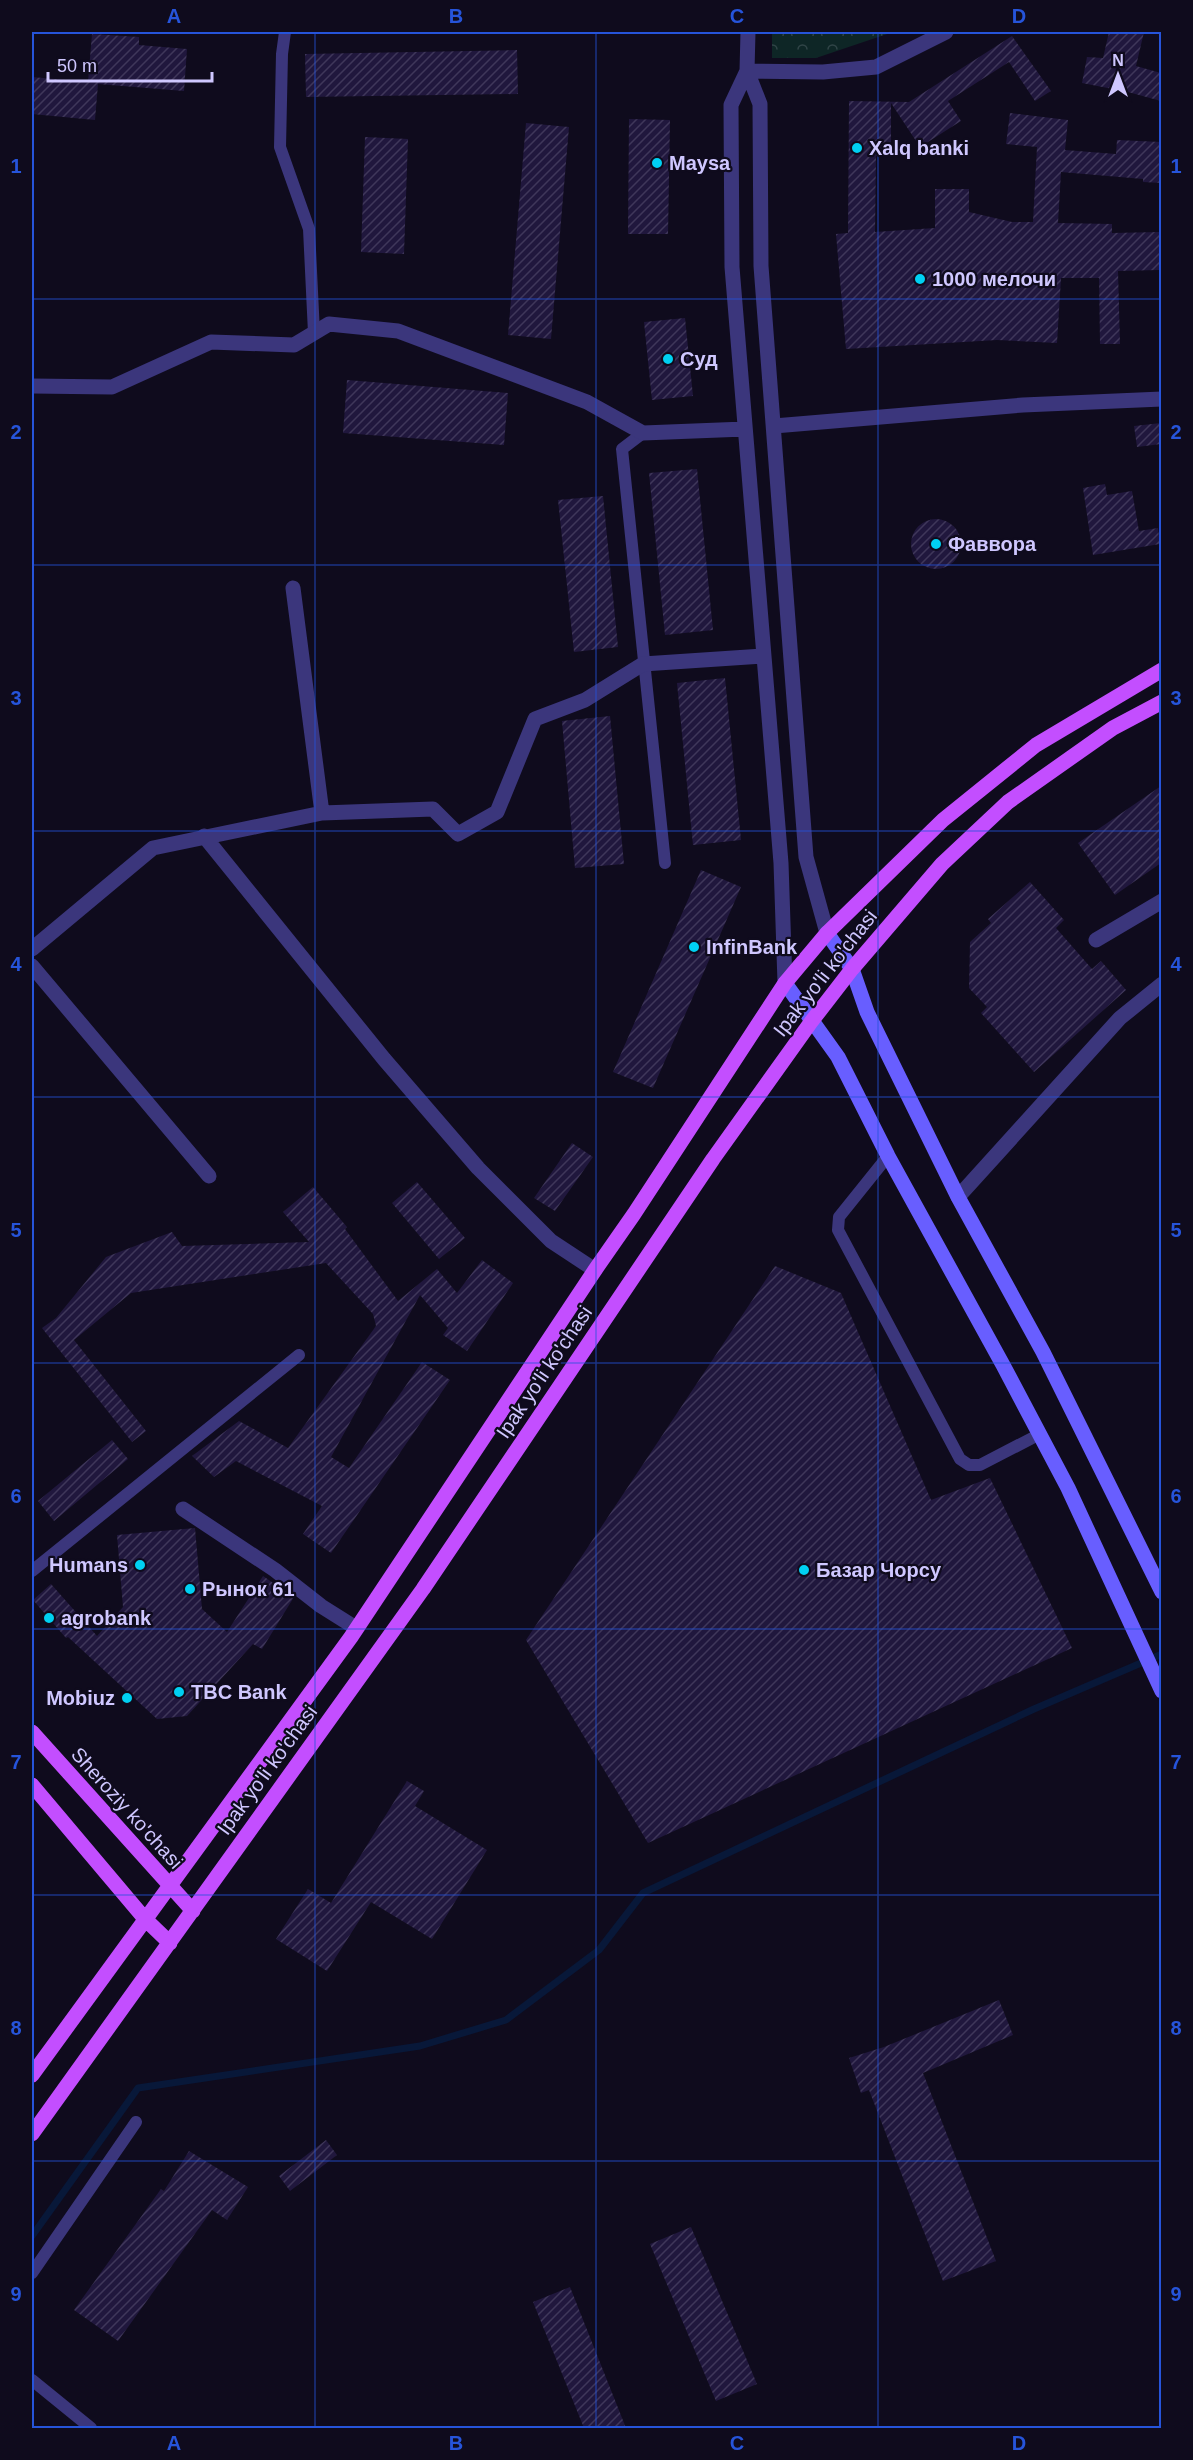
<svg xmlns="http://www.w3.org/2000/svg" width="1193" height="2460" viewBox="0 0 1193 2460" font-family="Helvetica,sans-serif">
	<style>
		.park { fill: url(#park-crowns) }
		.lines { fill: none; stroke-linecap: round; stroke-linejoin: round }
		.stream { stroke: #081839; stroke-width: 7 }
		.building { fill: url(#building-hatch) }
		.lane { stroke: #3b367c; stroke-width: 12 }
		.street { stroke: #3b367c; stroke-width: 15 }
		.secondary { stroke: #685eff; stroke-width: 15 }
		.primary { stroke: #c34eff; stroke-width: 15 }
		.grid { fill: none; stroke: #2654da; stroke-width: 1.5; stroke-opacity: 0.55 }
		.poi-dot { fill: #00d0f2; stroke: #0f0b1d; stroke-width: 2 }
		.labels { text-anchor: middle; stroke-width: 4.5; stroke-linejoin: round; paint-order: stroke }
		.poi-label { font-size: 20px; font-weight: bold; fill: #cfc7ff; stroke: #0f0b1d; text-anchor: start }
		.street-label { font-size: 20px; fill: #cfc7ff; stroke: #0f0b1d }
		.neatline { fill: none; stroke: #2654da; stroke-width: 2 }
		.grid-label { font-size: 20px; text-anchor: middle; font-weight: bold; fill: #2654da }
	</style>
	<defs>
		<pattern id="park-crowns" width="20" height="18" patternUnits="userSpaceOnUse" patternTransform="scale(1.5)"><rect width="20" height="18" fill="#0e2626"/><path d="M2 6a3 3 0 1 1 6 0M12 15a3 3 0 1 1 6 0" fill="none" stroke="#304447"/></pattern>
		<pattern id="building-hatch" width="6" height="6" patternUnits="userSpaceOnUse" patternTransform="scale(1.5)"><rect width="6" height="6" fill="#20173d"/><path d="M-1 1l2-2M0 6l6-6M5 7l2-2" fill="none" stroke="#3f375a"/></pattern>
	</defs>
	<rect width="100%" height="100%" fill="#0f0b1d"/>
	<!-- park -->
	<path class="park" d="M 772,32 L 893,32 L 816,58 L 772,58 Z"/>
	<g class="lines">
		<!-- stream -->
		<path class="stream" d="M 32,2236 L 138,2088 L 420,2046 L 506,2020 L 599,1950 L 643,1893 L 1034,1709 L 1162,1654"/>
	</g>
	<!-- building -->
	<path class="building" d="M 1109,32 L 1144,32 L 1136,66 L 1161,73 L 1161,101 L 1128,92 L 1082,83 L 1087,57 L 1103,58 Z
		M 92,34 L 139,37 L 139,45 L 187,49 L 184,91 L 98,84 L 95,120 L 32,114 L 32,77 L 88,82 Z
		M 1012,36 L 1051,91 L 1035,101 L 1009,62 L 948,101 L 961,121 L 920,147 L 891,103 L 891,156 L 876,156 L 875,232 L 935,228 L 935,189 L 969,189 L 969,212 L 1012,222 L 1033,222 L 1037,147 L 1006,144 L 1010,113 L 1068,120 L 1065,150 L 1116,154 L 1117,140 L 1161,142 L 1161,183 L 1143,182 L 1143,179 L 1061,172 L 1058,223 L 1112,224 L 1112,233 L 1159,232 L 1159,270 L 1118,271 L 1120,344 L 1100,344 L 1099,278 L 1061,278 L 1057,343 L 997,340 L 846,349 L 836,234 L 848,233 L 849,101 L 909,102 Z
		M 517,50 L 518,94 L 306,97 L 305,54 Z
		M 629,119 L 670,120 L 668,234 L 628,234 Z
		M 526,123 L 569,127 L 551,339 L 508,335 Z
		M 365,137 L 408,139 L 404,254 L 361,252 Z
		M 685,318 L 693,396 L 652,400 L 644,322 Z
		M 347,380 L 508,393 L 504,445 L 343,433 Z
		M 1161,423 L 1161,444 L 1137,447 L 1134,426 Z
		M 697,469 L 713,630 L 665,635 L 649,473 Z
		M 1105,484 L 1107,495 L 1132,491 L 1139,531 L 1158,528 L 1160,544 L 1093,555 L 1083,488 Z
		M 603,496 L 618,647 L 574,652 L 558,500 Z
		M911 544a25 25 0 1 1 50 0a25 25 0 1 1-50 0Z
		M 725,678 L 741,840 L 693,845 L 677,683 Z
		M 610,716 L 624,864 L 575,868 L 562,721 Z
		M 1161,786 L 1161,863 L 1115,895 L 1078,843 Z
		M 701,870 L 741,887 L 653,1088 L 613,1072 Z
		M 1030,882 L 1064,920 L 1056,928 L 1092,969 L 1101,961 L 1126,990 L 1034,1072 L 981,1013 L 987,1007 L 969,988 L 970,942 L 991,923 L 988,919 Z
		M 572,1143 L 593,1157 L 555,1211 L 534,1198 Z
		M 417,1182 L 465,1238 L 439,1259 L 392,1203 Z
		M 313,1187 L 347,1227 L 345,1229 L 398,1301 L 437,1269 L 457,1293 L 482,1260 L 513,1283 L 467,1351 L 443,1335 L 448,1328 L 420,1295 L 331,1457 L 349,1468 L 422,1362 L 450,1380 L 331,1553 L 303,1534 L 322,1506 L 236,1461 L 214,1477 L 192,1456 L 239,1421 L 288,1448 L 376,1326 L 373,1314 L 326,1263 L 131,1293 L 74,1340 L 146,1431 L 132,1442 L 42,1328 L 56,1318 L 106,1257 L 172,1232 L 182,1246 L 309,1242 L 283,1212 Z
		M 775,1266 L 841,1293 L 931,1500 L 990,1478 L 1072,1648 L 648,1843 L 526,1640 Z
		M 112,1440 L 128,1459 L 54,1521 L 38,1501 Z
		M 195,1528 L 202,1609 L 227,1632 L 263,1576 L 294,1597 L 262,1649 L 253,1644 L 187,1716 L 157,1719 L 68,1637 L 66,1638 L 33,1600 L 51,1584 L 97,1636 L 123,1607 L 117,1535 Z
		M 407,1781 L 424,1791 L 415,1806 L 487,1850 L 432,1939 L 371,1902 L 327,1971 L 276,1939 L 308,1889 L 331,1903 Z
		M 999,2000 L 1013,2035 L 923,2073 L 996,2261 L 943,2281 L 869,2090 L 861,2093 L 849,2058 L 884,2047 Z
		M 326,2140 L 337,2155 L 290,2191 L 279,2176 Z
		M 189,2151 L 248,2187 L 227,2220 L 212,2210 L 118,2341 L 74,2310 L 161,2189 L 164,2191 Z
		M 691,2227 L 757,2384 L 716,2401 L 650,2244 Z
		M 570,2287 L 626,2428 L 584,2428 L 533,2302 Z"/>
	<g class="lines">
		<!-- lane -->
		<path class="lane" d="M 285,32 L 282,54 L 280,147 L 309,229 L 314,333
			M 643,433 L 622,449 L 665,863
			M 888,1156 L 839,1217 L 838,1230 L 960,1459 L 969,1465 L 980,1465 L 1040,1434
			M 32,1571 L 299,1355
			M 32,2273 L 136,2122
			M 32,2380 L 91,2428"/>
		<!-- street -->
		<path class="street" d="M 748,32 L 747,71 L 760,104 L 761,266 L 806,857 L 827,933
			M 747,71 L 731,105 L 732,267 L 781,863 L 785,983
			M 747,71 L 823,72 L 876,67 L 946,32
			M 32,386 L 112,387 L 211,342 L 294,345 L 329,324 L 398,331 L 587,402 L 643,433 L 745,429
			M 774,426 L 1023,405 L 1162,399
			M 293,588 L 322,813
			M 204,836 L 384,1059 L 478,1168 L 551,1241 L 595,1270
			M 1096,940 L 1162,901
			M 32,949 L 153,848 L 322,813 L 433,809 L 458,834 L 497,812 L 535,719 L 585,700 L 643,664 L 763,656
			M 32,966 L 209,1176
			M 958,1197 L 1120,1018 L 1162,984
			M 183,1509 L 275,1570 L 321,1606 L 356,1628"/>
		<!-- secondary -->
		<path class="secondary" d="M 827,933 L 852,969 L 867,1012 L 958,1197 L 1043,1352 L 1162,1592
			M 785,983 L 838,1057 L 888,1156 L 1003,1365 L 1068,1488 L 1162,1691"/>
		<!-- primary -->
		<path class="primary" d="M 32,1732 L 193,1911
			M 32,1785 L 145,1919 L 170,1943
			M 32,2075 L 351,1637 L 595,1270 L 634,1214 L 785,983 L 827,933 L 943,820 L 1036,745 L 1162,670
			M 32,2134 L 423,1589 L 713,1159 L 811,1022 L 852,969 L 942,864 L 1008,802 L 1113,728 L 1162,702"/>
	</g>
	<!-- grid -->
	<path class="grid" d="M 315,32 L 315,2428M 596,32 L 596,2428M 878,32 L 878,2428M 32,299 L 1162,299M 32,565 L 1162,565M 32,831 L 1162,831M 32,1097 L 1162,1097M 32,1363 L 1162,1363M 32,1629 L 1162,1629M 32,1895 L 1162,1895M 32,2161 L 1162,2161"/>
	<!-- markers -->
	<g class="poi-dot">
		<circle cx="857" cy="148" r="6"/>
		<circle cx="657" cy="163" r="6"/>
		<circle cx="920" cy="279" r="6"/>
		<circle cx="668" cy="359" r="6"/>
		<circle cx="936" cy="544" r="6"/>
		<circle cx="694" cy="947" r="6"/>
		<circle cx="140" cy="1565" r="6"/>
		<circle cx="804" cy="1570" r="6"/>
		<circle cx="190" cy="1589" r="6"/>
		<circle cx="49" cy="1618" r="6"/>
		<circle cx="179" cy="1692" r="6"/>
		<circle cx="127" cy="1698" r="6"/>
	</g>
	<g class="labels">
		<!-- poi labels -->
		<g class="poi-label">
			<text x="869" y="155">Xalq banki</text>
			<text x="669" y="170">Maysa</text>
			<text x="932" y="286">1000 мелочи</text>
			<text x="680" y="366">Суд</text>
			<text x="948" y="551">Фаввора</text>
			<text x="706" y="954">InfinBank</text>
			<text x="128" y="1572" text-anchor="end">Humans</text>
			<text x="816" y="1577">Базар Чорсу</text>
			<text x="202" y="1596">Рынок 61</text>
			<text x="61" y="1625">agrobank</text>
			<text x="191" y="1699">TBC Bank</text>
			<text x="115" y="1705" text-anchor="end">Mobiuz</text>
		</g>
		<!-- street labels -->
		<g class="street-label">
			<text transform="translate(825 973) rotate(-52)" y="7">Ipak yo'li ko'chasi</text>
			<text transform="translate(544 1372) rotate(-56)" y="7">Ipak yo'li ko'chasi</text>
			<text transform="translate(267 1770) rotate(-54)" y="7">Ipak yo'li ko'chasi</text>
			<text transform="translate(127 1808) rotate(48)" y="7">Sheroziy ko'chasi</text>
		</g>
	</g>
	<!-- border -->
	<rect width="1193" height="2460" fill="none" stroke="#0f0b1d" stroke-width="66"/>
	<!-- north arrow -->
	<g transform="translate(1118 75)" stroke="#0f0b1d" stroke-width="4.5" paint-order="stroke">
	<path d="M0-4.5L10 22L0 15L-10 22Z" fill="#cfc7ff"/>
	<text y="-9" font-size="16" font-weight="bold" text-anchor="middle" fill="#cfc7ff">N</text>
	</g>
	<!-- scale -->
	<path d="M48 72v9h164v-9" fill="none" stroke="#cfc7ff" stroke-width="3"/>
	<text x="57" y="72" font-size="18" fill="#cfc7ff" stroke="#0f0b1d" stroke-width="4.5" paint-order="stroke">50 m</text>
	<rect x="33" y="33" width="1127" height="2394" class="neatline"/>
	<g class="grid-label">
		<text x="174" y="23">A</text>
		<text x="456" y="23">B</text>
		<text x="737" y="23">C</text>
		<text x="1019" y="23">D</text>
		<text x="16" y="173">1</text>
		<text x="1176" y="173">1</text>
		<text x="16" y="439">2</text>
		<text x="1176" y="439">2</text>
		<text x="16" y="705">3</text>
		<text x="1176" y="705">3</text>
		<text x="16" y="971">4</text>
		<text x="1176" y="971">4</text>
		<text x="16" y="1237">5</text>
		<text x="1176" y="1237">5</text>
		<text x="16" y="1503">6</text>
		<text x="1176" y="1503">6</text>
		<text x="16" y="1769">7</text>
		<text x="1176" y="1769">7</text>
		<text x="16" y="2035">8</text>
		<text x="1176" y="2035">8</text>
		<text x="16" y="2301">9</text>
		<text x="1176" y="2301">9</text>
		<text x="174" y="2450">A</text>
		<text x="456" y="2450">B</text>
		<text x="737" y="2450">C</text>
		<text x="1019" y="2450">D</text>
	</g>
</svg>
